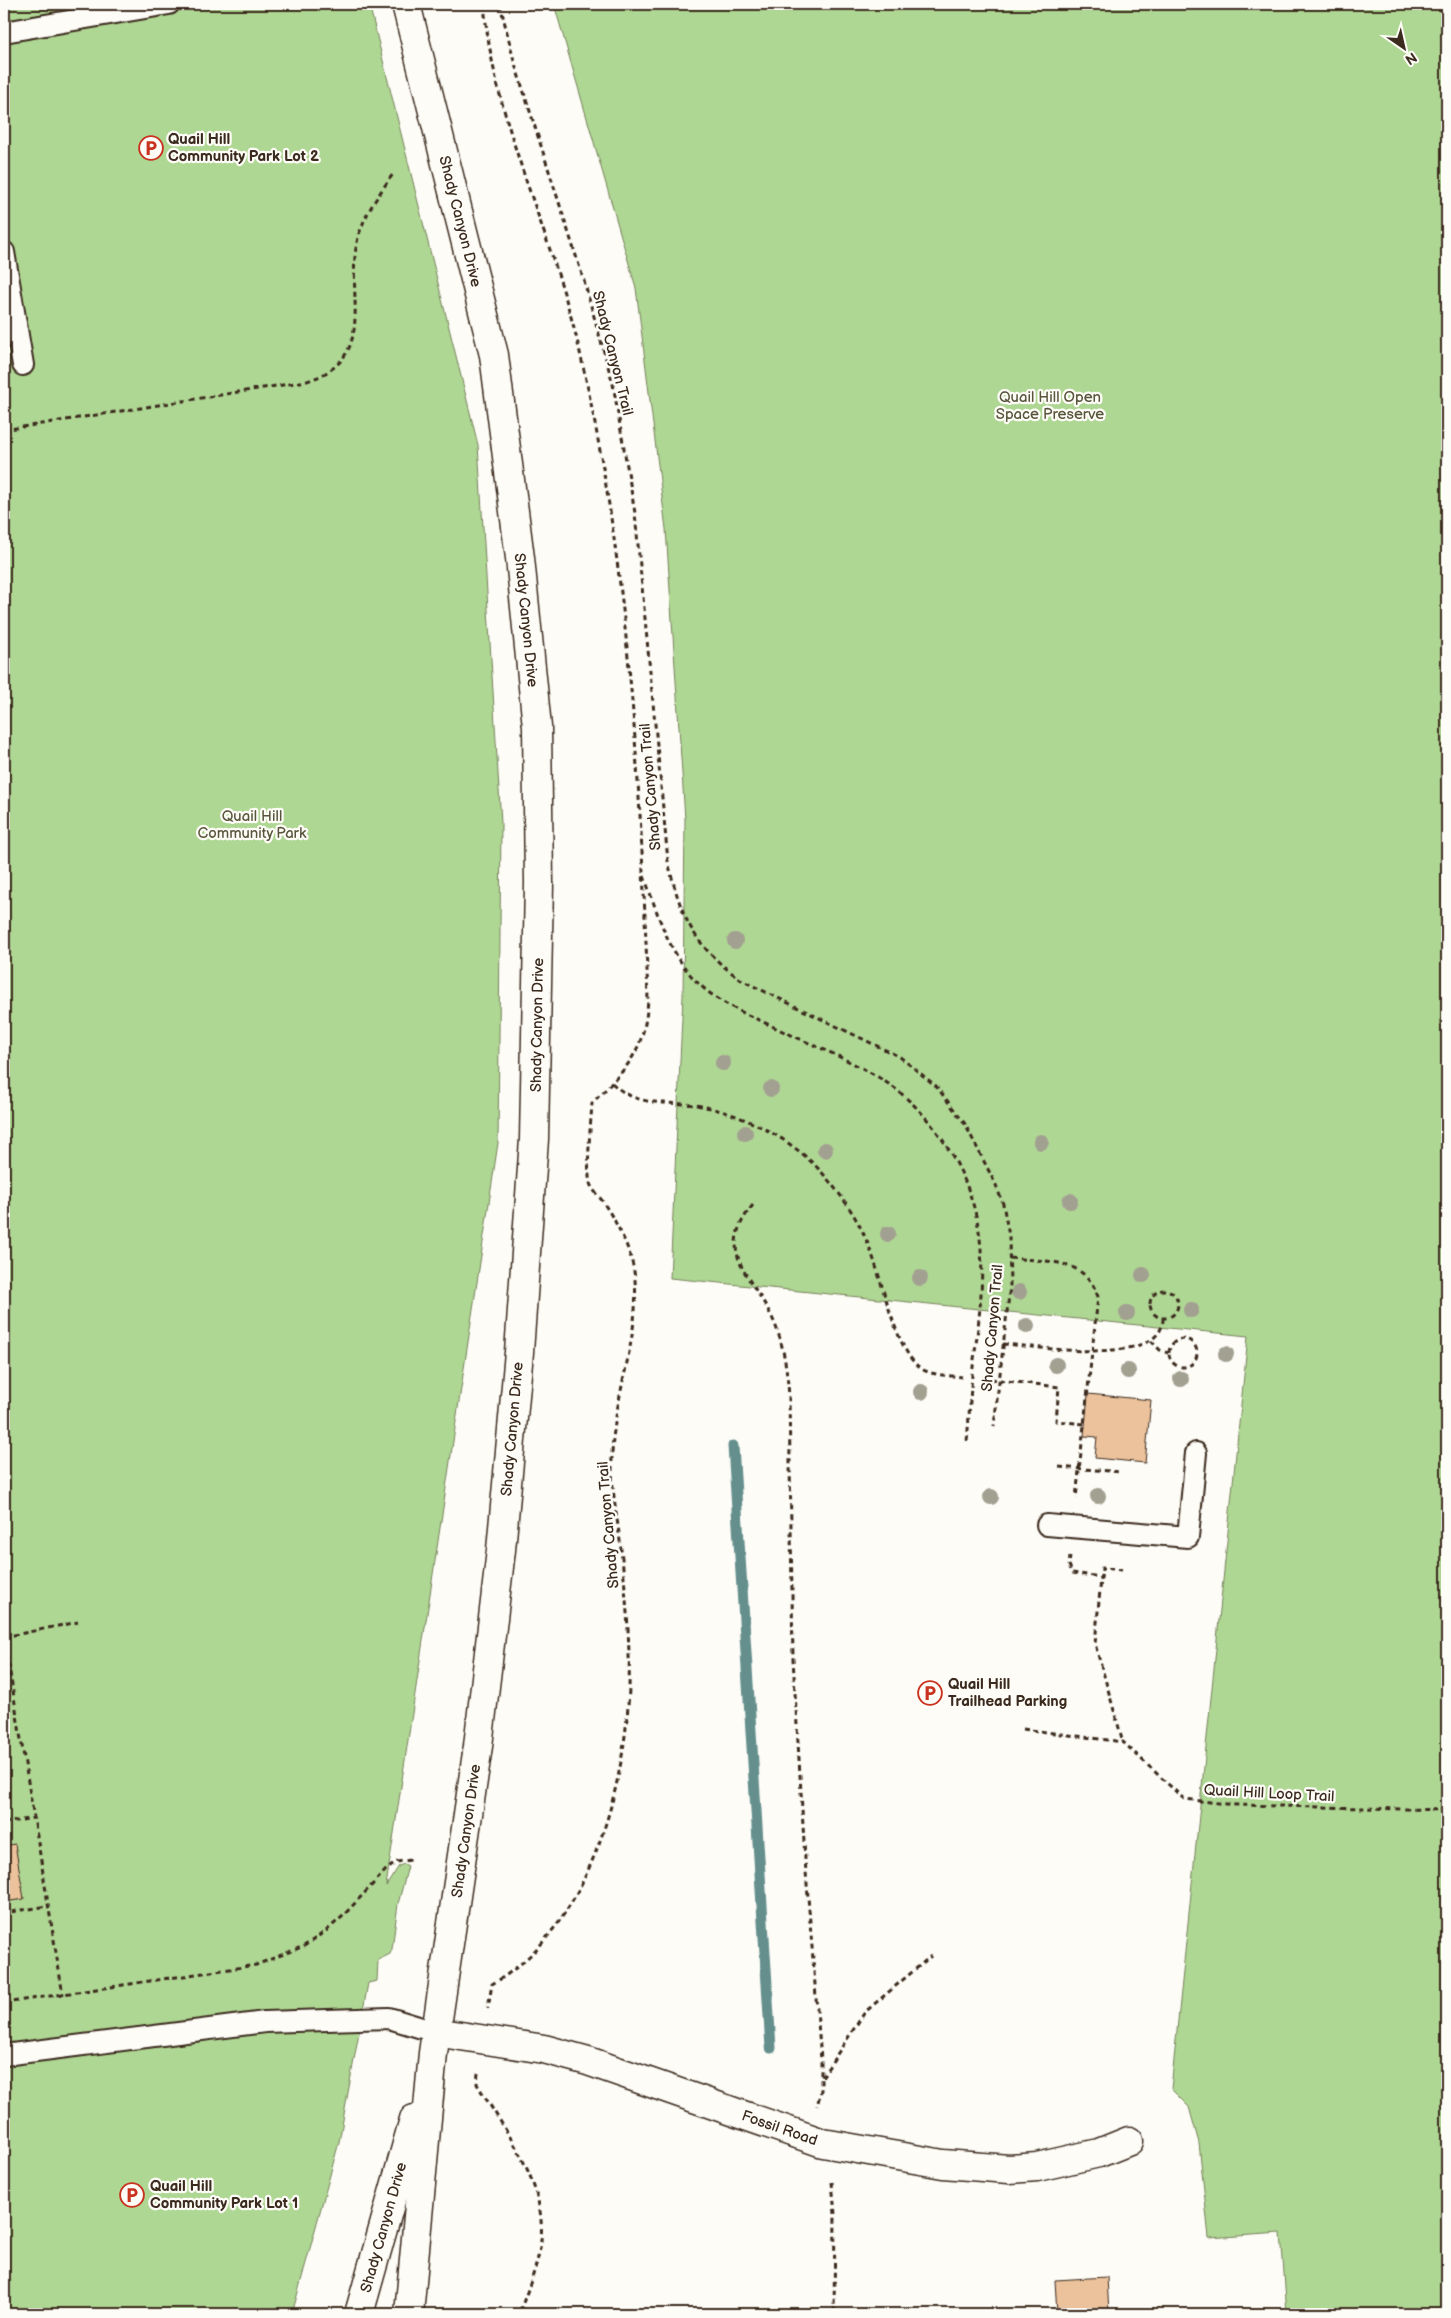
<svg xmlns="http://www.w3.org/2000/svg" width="1451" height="2318" viewBox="0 0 1451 2318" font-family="'Balsamiq Sans',sans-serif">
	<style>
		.green { fill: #afd794; stroke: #758059 }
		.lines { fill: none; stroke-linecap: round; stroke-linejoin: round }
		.stream { stroke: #658f8d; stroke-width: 11 }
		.building { fill: #ebc29b; stroke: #3b2a1e }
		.service-casing { stroke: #3b2a1e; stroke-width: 24 }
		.minor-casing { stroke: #3b2a1e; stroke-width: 31 }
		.tertiary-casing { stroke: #3b2a1e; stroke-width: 31 }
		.path { stroke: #3b2a1e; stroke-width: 3; stroke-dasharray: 5 4; stroke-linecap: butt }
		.service { stroke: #fdfcf7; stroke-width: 20 }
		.minor { stroke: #fdfcf7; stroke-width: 28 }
		.tertiary { stroke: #fdfcf7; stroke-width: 28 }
		.tree { fill: #a2a090 }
		.labels { text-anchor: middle; stroke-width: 4.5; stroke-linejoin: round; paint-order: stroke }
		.poi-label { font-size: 15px; font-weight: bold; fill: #3b2a1e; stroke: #fdfcf7; text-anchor: start }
		.street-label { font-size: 15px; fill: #3b2a1e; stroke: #fdfcf7 }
		.park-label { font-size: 15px; fill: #58553c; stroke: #fdfcf7 }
	</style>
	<rect width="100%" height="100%" fill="#fdfcf7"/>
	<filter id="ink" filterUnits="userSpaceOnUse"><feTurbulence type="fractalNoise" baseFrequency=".02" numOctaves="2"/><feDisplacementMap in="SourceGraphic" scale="10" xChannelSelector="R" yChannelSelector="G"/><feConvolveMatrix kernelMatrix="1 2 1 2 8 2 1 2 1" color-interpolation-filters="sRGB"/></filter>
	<g filter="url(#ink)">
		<!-- green -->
		<path class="green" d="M 4,4 L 369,4 L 478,445 L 501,823 L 498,1143 L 386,1886 L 399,1866 L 404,1864 L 408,1866 L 398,1904 L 392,1949 L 390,1954 L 378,1960 L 377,1981 L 368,1983 L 339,2142 L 292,2314 L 4,2314 Z
			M 554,4 L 1447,4 L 1447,2314 L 1287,2314 L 1281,2233 L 1209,2238 L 1199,2143 L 1189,2107 L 1171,2089 L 1248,1336 L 670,1278 L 683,996 L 685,819 L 666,529 L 636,288 Z"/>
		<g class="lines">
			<!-- stream -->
			<path class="stream" d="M 733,1446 L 771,2048"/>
		</g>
		<!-- building -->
		<path class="building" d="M 1088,1394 L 1151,1400 L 1145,1463 L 1095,1458 L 1097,1437 L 1084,1436 Z
			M 15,1844 L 24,1899 L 4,1902 L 4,1846 Z
			M 1107,2277 L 1109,2314 L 1057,2314 L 1055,2280 Z"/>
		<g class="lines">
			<!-- service casing -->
			<g class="service-casing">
				<path id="service" d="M 4,32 L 169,4
					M 4,252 L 23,365
					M 1047,1525 L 1188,1537 L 1196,1453
					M 4,2055 L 265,2022 L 389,2018 L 435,2032"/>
			</g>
			<!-- minor casing -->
			<g class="minor-casing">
				<g id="minor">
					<path id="s1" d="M 435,2032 L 544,2049 L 588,2061 L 823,2143 L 943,2164 L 1009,2169 L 1037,2167 L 1099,2153 L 1129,2141"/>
				</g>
			</g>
			<!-- tertiary casing -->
			<g class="tertiary-casing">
				<g id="tertiary">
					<path id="s2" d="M 406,4 L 494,355 L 520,558 L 537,727 L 539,883 L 534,1139 L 519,1352 L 501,1550 L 478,1746 L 433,2053 L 409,2314"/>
					<path id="s3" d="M 359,2314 L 414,2119"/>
				</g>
			</g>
			<!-- path -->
			<path class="path" d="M 484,4 C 494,126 555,238 581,357 C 629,568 641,785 648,1000 C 644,1053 628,1067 592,1103 C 591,1123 586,1165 590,1183 C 592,1190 599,1196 603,1202 C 618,1225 633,1252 635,1280 C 640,1343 610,1404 612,1467 C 612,1489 616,1511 619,1533 C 624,1573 628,1614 629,1655 C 633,1765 595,1926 492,1984 L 488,2008
				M 500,4 L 514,61 L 584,281 L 613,384 L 635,513 L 668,861 C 681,918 694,947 743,981 L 900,1057 L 936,1086 L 965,1124 L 996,1185 L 1003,1204 L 1009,1236 L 1010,1286 L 994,1426
				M 4,430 L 307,381 C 376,359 348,302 356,248 C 360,220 377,197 393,174
				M 644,876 C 658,914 668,953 698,983 C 719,1004 749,1015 776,1028 C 810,1044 846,1058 878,1077 C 931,1109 970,1171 979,1231 C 986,1279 978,1327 972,1375 C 970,1397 969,1420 967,1442
				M 612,1083 C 639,1109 667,1100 701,1106 C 746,1115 794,1140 824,1175 C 844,1198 860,1222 870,1249 C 882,1279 895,1348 919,1367 C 930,1376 948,1375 962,1377
				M 753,1205 C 712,1255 756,1278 775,1324 C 784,1347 787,1371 789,1396 L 793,1659 L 805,1859 L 821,2060 L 821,2090 L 817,2106
				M 1010,1258 C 1045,1262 1086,1257 1098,1297 L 1076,1498
				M1150 1304a14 14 0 1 1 28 0a14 14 0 1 1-28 0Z
				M1169 1353a14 14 0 1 1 28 0a14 14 0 1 1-28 0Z
				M 1151,1341 L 1160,1350 L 1168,1353
				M 1003,1344 C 1035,1346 1164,1369 1163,1318
				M 982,1378 L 1059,1387 L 1056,1421 L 1085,1424
				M 1059,1467 L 1121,1472
				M 1070,1556 L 1069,1565 L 1072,1573 L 1101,1577
				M 1122,1570 L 1102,1568 L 1095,1644 L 1123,1742
				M 4,1637 L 34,1818
				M 4,1637 L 78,1622
				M 1023,1729 L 1123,1742 L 1184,1799 L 1236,1805 L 1447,1810
				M 4,1823 L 34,1818 L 63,1995
				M 5,1907 L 10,1912 L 49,1906
				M 4,2003 L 256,1965 L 304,1946 L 326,1931 L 342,1917 L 386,1870 L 397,1862 L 411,1860
				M 478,2073 L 477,2084 C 506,2133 546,2180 541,2241 C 538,2266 527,2291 519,2314
				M 822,2077 L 865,2012 L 931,1956
				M 832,2182 L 835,2214 L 834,2314"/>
			<!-- service -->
			<use href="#service" class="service"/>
			<!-- minor -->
			<use href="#minor" class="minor"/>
			<!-- tertiary -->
			<use href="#tertiary" class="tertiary"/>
		</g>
		<!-- trees -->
		<g class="tree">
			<circle cx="735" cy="941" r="8"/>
			<circle cx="723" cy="1063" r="8"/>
			<circle cx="771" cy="1089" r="8"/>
			<circle cx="745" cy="1133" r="8"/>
			<circle cx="1041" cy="1142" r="8"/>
			<circle cx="825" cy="1150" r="8"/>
			<circle cx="1070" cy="1201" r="8"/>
			<circle cx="888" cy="1234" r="8"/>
			<circle cx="1143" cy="1275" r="8"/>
			<circle cx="920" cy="1278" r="8"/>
			<circle cx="1019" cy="1292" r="8"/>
			<circle cx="1191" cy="1310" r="8"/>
			<circle cx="1127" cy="1313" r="8"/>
			<circle cx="1027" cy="1326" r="8"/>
			<circle cx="1226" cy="1354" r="8"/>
			<circle cx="1056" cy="1365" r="8"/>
			<circle cx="1128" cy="1371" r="8"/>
			<circle cx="1181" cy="1379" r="8"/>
			<circle cx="921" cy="1392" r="8"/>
			<circle cx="1098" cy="1496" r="8"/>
			<circle cx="991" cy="1497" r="8"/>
		</g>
	</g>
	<!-- icons -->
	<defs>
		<g id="parking-ring" transform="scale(1.25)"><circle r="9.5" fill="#fdfcf7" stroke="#c8321e" stroke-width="1.5"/><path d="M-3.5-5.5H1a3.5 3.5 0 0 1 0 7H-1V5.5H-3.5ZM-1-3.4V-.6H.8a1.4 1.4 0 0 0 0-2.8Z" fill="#c8321e"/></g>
	</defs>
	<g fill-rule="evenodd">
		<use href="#parking-ring" x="151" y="148"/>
		<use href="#parking-ring" x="930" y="1693"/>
		<use href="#parking-ring" x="132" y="2195"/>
	</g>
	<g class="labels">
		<!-- poi labels -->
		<g class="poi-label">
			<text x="168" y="144">Quail Hill<tspan x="168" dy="17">Community Park Lot 2</tspan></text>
			<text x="948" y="1689">Quail Hill<tspan x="948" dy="17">Trailhead Parking</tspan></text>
			<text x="150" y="2191">Quail Hill<tspan x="150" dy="17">Community Park Lot 1</tspan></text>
		</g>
		<!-- street labels -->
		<g class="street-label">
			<text dy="5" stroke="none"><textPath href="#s2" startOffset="224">Shady Canyon Drive</textPath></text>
			<text transform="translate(613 353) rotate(76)" y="5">Shady Canyon Trail</text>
			<text dy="5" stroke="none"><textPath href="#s2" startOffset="629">Shady Canyon Drive</textPath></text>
			<text transform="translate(650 787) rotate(-95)" y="5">Shady Canyon Trail</text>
			<text transform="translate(537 1025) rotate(-89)" y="5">Shady Canyon Drive</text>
			<text transform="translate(992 1328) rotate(-85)" y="5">Shady Canyon Trail</text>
			<text transform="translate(512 1429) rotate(-85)" y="5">Shady Canyon Drive</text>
			<text transform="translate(608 1525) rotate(-95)" y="5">Shady Canyon Trail</text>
			<text transform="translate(1269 1793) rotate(3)" y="5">Quail Hill Loop Trail</text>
			<text transform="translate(466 1831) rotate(-82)" y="5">Shady Canyon Drive</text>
			<text dy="5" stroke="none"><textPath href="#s1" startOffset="359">Fossil Road</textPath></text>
			<text dy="5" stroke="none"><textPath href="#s3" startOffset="90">Shady Canyon Drive</textPath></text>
		</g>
		<!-- park labels -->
		<g class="park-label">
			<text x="1050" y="402">Quail Hill Open<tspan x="1050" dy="17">Space Preserve</tspan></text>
			<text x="252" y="821">Quail Hill<tspan x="252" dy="17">Community Park</tspan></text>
		</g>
	</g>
	<!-- margin -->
	<rect width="1451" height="2318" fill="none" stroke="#fdfcf7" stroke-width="20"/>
	<rect x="10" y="10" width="1431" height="2298" fill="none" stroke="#3b2a1e" stroke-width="2" filter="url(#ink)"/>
	<!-- north arrow -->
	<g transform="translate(1404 48) rotate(146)" stroke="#fdfcf7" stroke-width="4" paint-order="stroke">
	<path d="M0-4L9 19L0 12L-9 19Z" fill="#3b2a1e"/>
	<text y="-8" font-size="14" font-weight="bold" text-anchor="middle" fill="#3b2a1e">N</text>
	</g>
</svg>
